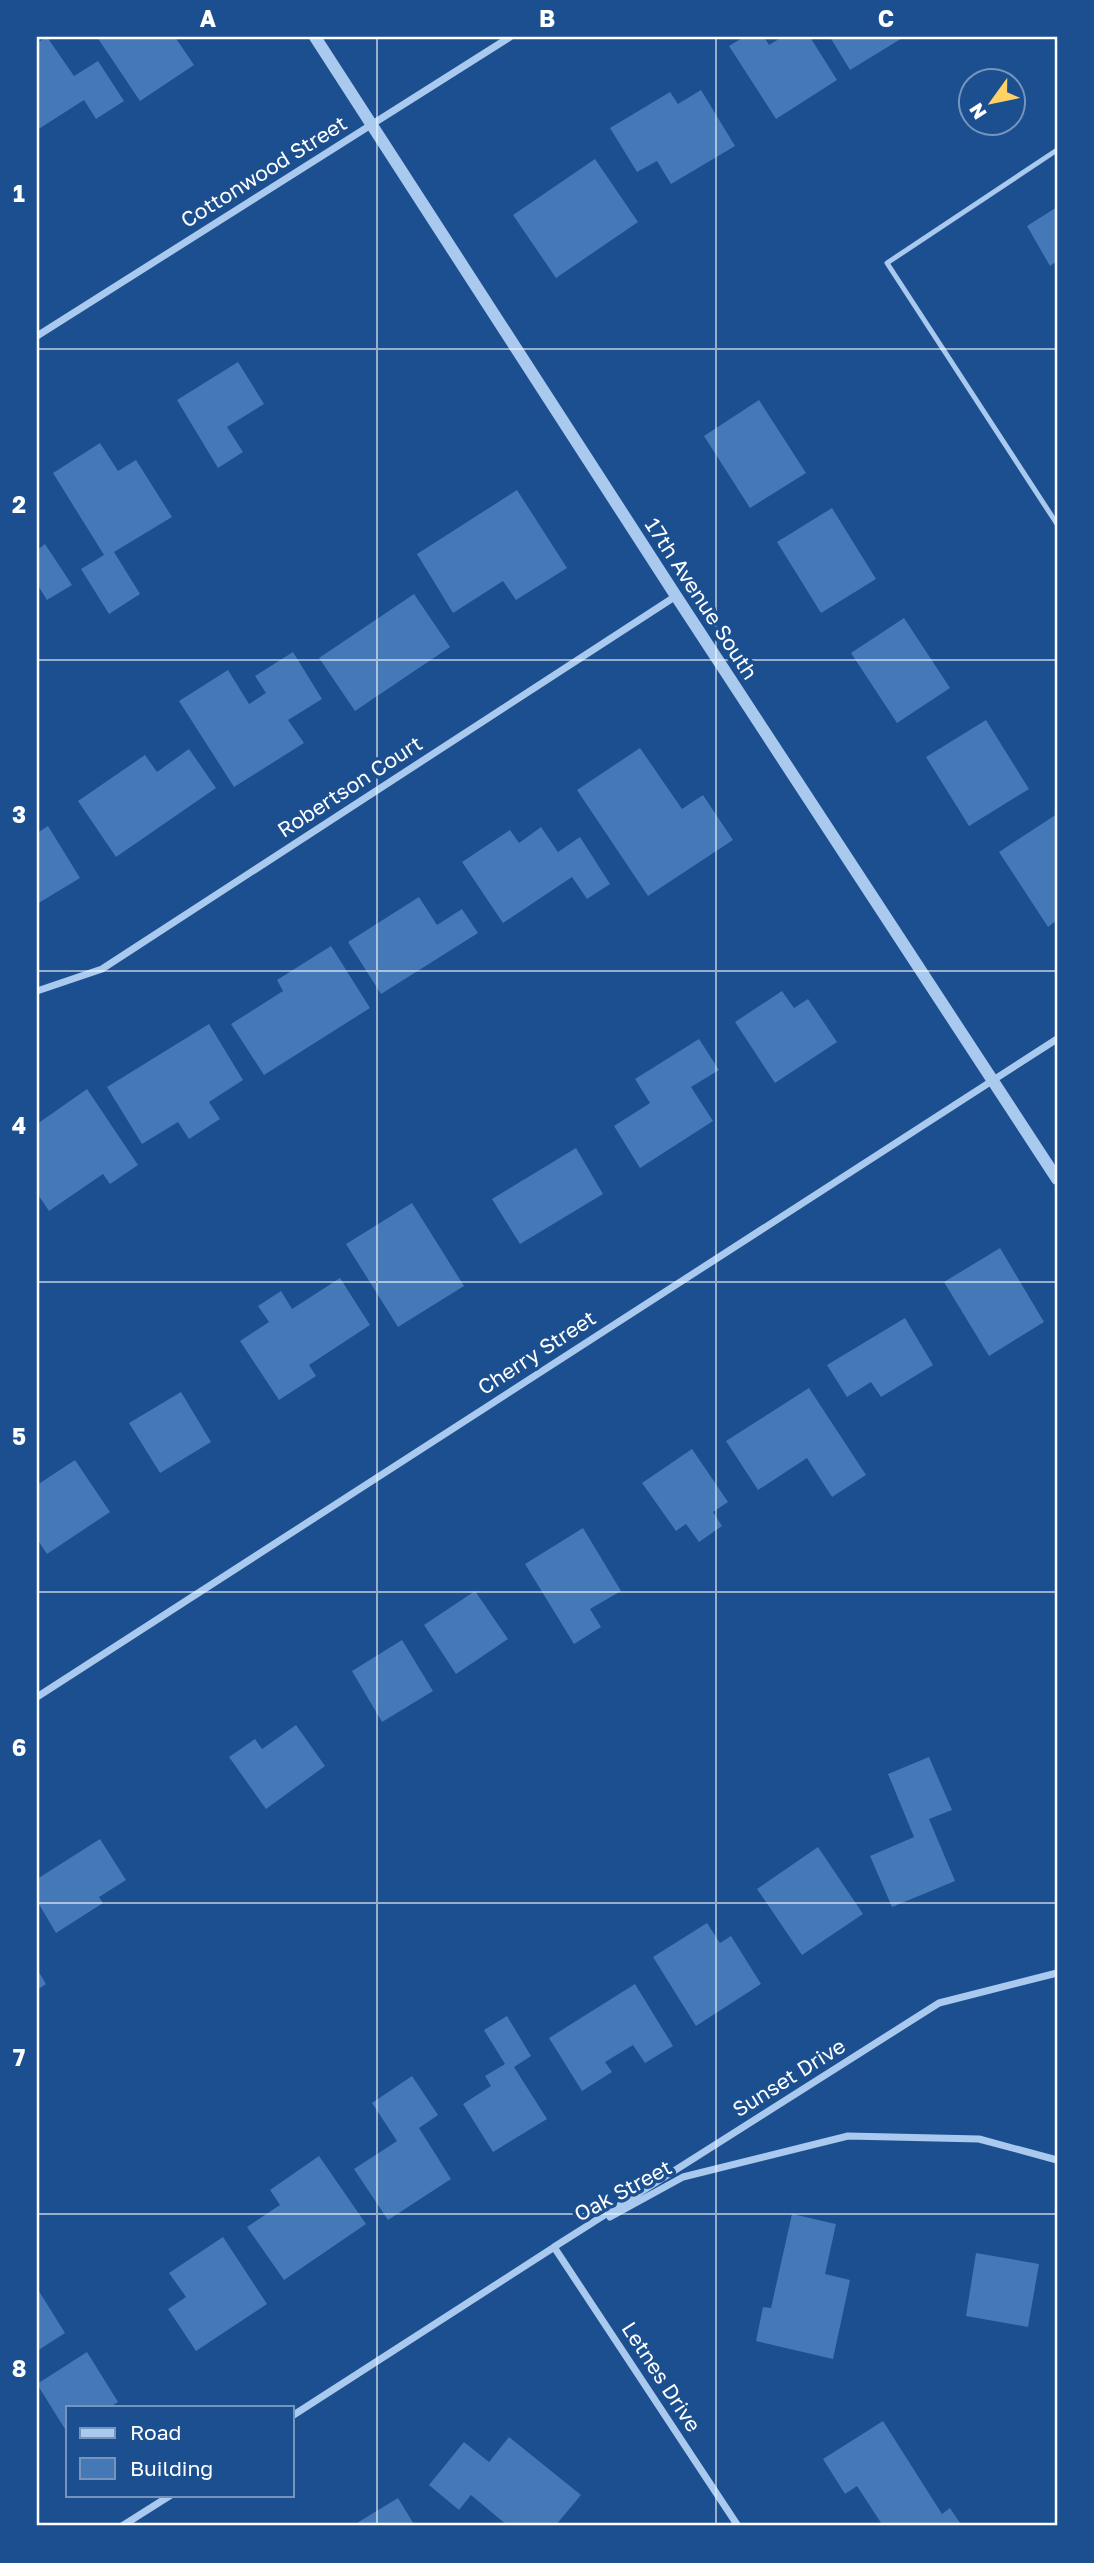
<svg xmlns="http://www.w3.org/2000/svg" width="1094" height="2563" viewBox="0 0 1094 2563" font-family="'Golos Text',sans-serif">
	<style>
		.building { fill: #4478b7 }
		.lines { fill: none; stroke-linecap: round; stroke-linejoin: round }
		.service { stroke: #a9c9ee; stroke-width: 5 }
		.minor { stroke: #a9c9ee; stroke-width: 7 }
		.tertiary { stroke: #a9c9ee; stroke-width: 12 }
		.grid { fill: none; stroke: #fff; stroke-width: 2; stroke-opacity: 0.55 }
		.labels { text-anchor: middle; stroke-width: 7; stroke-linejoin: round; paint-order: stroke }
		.street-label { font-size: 21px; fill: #fff; stroke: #1b4f8f }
		.neatline { fill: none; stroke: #fff; stroke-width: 2.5 }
		.grid-label { font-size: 23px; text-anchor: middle; font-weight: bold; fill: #fff }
	</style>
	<rect width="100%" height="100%" fill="#1b4f8f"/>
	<!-- building -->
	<path class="building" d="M 47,37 L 74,76 L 98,61 L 124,101 L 96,119 L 84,100 L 37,130 L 37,43 Z
		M 97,37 L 175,37 L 194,65 L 140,101 Z
		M 744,37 L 764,37 L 769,45 L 782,37 L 810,37 L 837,80 L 776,119 L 729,46 Z
		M 830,37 L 904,37 L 850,70 Z
		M 701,90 L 735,146 L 671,184 L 657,161 L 637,172 L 610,128 L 670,92 L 678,104 Z
		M 595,159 L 638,222 L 556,278 L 513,215 Z
		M 1057,207 L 1057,261 L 1050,266 L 1027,226 Z
		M 238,362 L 264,404 L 227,427 L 243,452 L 218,468 L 177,400 Z
		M 759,400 L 806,473 L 750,508 L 704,436 Z
		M 100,443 L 118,471 L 136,460 L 172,517 L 114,552 L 140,594 L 109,614 L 81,569 L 104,555 L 53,473 Z
		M 517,490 L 567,568 L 516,600 L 503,581 L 453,613 L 417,554 Z
		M 832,508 L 876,579 L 821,613 L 777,542 Z
		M 45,544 L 72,585 L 47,600 L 37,584 L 37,550 Z
		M 414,594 L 450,647 L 355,711 L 319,658 Z
		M 904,618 L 950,688 L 897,723 L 851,653 Z
		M 293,652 L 322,699 L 288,720 L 304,743 L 234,787 L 179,701 L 228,670 L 249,704 L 266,693 L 255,676 Z
		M 986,720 L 1029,789 L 969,826 L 926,757 Z
		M 640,748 L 682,809 L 703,795 L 733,840 L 648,896 L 577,790 Z
		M 189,749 L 216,788 L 116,857 L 78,801 L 145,755 L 157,772 Z
		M 1057,814 L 1057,920 L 1048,927 L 999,852 Z
		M 48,826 L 80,878 L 37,904 L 37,833 Z
		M 541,827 L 558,852 L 580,837 L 610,884 L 587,899 L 572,877 L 503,923 L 462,862 L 510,830 L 519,843 Z
		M 419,897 L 437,925 L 462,909 L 478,933 L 381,994 L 348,942 Z
		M 331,946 L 370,1008 L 264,1075 L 231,1024 L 283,991 L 277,980 Z
		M 782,991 L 794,1008 L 808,999 L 837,1042 L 775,1083 L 735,1022 Z
		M 209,1024 L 243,1080 L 209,1102 L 220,1119 L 189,1139 L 178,1122 L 142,1144 L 107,1087 Z
		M 699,1039 L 719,1070 L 691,1087 L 713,1121 L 640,1168 L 614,1126 L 650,1103 L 635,1079 Z
		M 87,1089 L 138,1165 L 110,1184 L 103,1174 L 49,1211 L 37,1193 L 37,1124 Z
		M 576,1148 L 603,1194 L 520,1244 L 492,1199 Z
		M 412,1203 L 464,1286 L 398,1327 L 346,1244 Z
		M 1000,1248 L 1044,1322 L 989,1356 L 944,1282 Z
		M 340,1278 L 370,1325 L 309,1365 L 316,1376 L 279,1400 L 240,1341 L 269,1322 L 258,1306 L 281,1291 L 292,1309 Z
		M 905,1318 L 933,1365 L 881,1397 L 871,1382 L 847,1397 L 827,1365 Z
		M 809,1388 L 866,1475 L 832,1497 L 807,1458 L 758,1490 L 726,1441 Z
		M 181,1392 L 211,1442 L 160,1473 L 129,1423 Z
		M 692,1449 L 728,1502 L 713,1512 L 722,1526 L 699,1542 L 686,1524 L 676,1531 L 642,1483 Z
		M 75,1460 L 110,1512 L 47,1554 L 37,1539 L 37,1485 Z
		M 583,1528 L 621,1591 L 590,1609 L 601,1627 L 574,1644 L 525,1564 Z
		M 475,1591 L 508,1639 L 456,1674 L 424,1625 Z
		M 402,1640 L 433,1691 L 382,1722 L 352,1671 Z
		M 296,1725 L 325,1766 L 266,1809 L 229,1757 L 255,1739 L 262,1749 Z
		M 929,1757 L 952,1810 L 929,1819 L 955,1881 L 892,1907 L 870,1856 L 914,1837 L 888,1774 Z
		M 100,1839 L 126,1880 L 99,1897 L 103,1903 L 56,1933 L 37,1901 L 37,1879 Z
		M 818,1847 L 863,1914 L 802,1955 L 757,1889 Z
		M 707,1923 L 720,1943 L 731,1936 L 761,1984 L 696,2026 L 653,1957 Z
		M 37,1969 L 46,1984 L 37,1990 Z
		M 635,1984 L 673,2046 L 645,2063 L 633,2045 L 605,2062 L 612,2072 L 582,2091 L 549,2038 Z
		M 507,2016 L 531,2056 L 514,2067 L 547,2119 L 493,2152 L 463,2104 L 491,2086 L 485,2076 L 505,2064 L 484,2030 Z
		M 412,2076 L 438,2115 L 419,2128 L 451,2179 L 388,2220 L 354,2169 L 397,2141 L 372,2103 Z
		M 319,2156 L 366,2224 L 284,2280 L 247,2227 L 280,2205 L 270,2190 Z
		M 792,2214 L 836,2224 L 825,2274 L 850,2280 L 833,2359 L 756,2341 L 763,2307 L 771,2308 Z
		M 223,2237 L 267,2304 L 196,2351 L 168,2309 L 186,2297 L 169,2273 Z
		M 976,2253 L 1039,2264 L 1028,2327 L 966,2316 Z
		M 37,2288 L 65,2333 L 37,2351 Z
		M 87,2352 L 118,2402 L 110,2407 L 68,2407 L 68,2434 L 37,2384 Z
		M 883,2421 L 942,2514 L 950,2508 L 962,2526 L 883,2526 L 857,2486 L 845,2494 L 823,2459 Z
		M 509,2437 L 581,2495 L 555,2526 L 508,2526 L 471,2495 L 459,2510 L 429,2485 L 464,2442 L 489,2462 Z
		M 398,2498 L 415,2526 L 352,2526 Z"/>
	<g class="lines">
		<!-- service -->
		<path class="service" d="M 1057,150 L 887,263 L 1057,524"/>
		<!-- minor -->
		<path class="minor" d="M 37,336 L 510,37
			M 37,991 L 102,969 L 676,596
			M 37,1697 L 1057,1039
			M 610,2217 L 683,2177 L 848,2136 L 979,2139 L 1057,2160
			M 292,2416 L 556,2246
			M 122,2526 L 171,2495
			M 738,2526 L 554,2247 L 939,2003 L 1057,1973"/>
		<!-- tertiary -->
		<path class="tertiary" d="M 315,37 L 676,596 L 1057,1179"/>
	</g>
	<!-- grid -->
	<path class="grid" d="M 377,37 L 377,2526M 716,37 L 716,2526M 37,349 L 1057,349M 37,660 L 1057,660M 37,971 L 1057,971M 37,1282 L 1057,1282M 37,1592 L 1057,1592M 37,1903 L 1057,1903M 37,2214 L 1057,2214"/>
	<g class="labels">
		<!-- street labels -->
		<g class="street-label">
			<text transform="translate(264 172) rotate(-32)" y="7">Cottonwood Street</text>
			<text transform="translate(701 599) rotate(57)" y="7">17th Avenue South</text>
			<text transform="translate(350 787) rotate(-33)" y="7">Robertson Court</text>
			<text transform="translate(537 1353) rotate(-33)" y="7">Cherry Street</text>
			<text transform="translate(789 2078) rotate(-32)" y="7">Sunset Drive</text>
			<text transform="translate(623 2191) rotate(-28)" y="7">Oak Street</text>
			<text transform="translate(661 2377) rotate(57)" y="7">Letnes Drive</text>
		</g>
	</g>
	<!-- border -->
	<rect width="1094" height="2563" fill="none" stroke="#1b4f8f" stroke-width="77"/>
	<!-- legend -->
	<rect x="66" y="2406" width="228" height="91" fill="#1b4f8f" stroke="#7695bc" stroke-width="2"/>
	<rect x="80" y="2428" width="35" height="10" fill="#a9c9ee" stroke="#7695bc" stroke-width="2"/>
	<text x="130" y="2440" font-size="21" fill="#ffffff">Road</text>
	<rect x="80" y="2458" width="35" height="21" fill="#4478b7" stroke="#7695bc" stroke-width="2"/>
	<text x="130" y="2476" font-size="21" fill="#ffffff">Building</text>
	<!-- north arrow -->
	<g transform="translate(992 102) rotate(237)"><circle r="33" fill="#1b4f8f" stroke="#7695bc" stroke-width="2"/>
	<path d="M0-5L12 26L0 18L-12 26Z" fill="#ffd166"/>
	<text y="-10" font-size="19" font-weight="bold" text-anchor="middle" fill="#ffffff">N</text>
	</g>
	<rect x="38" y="38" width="1018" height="2486" class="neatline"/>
	<g class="grid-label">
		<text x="208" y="27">A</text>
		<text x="547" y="27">B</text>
		<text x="886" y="27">C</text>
		<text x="19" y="202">1</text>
		<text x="19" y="513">2</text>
		<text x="19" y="823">3</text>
		<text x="19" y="1134">4</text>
		<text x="19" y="1445">5</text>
		<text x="19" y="1756">6</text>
		<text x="19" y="2066">7</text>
		<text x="19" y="2377">8</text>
	</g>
</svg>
